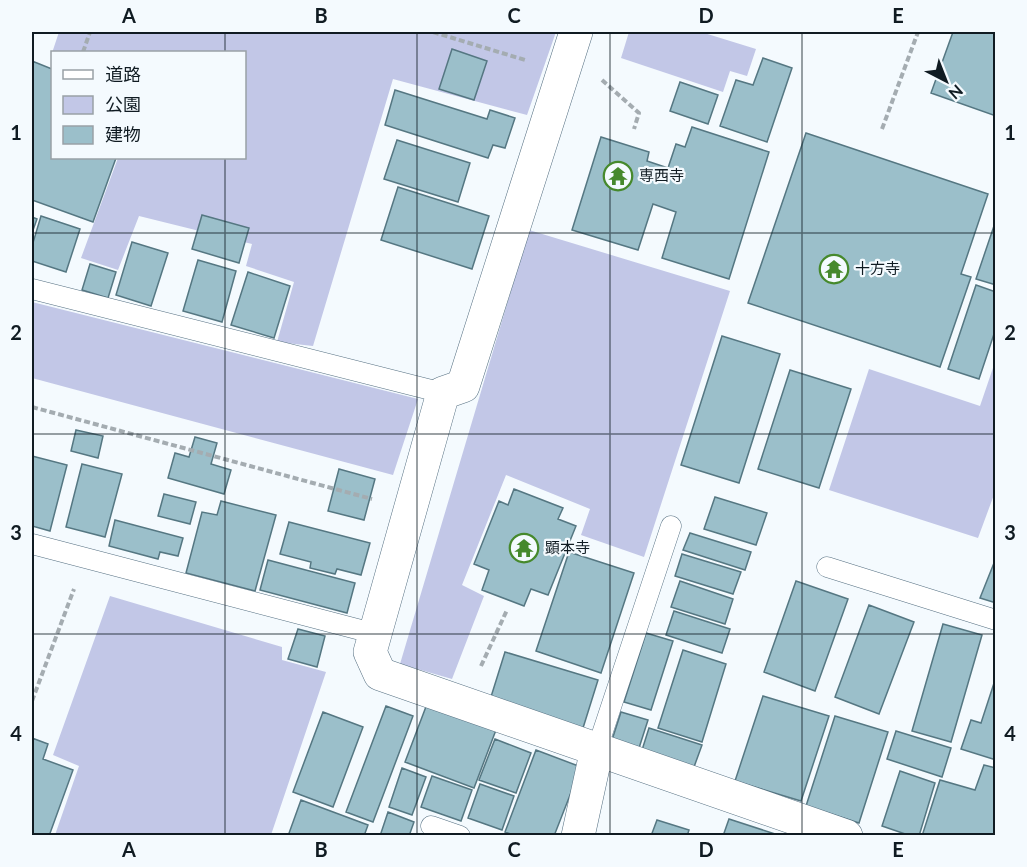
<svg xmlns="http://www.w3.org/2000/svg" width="1027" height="867" viewBox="0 0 1027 867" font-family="Lato,'Noto Sans JP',sans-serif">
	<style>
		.green { fill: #c2c7e7 }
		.building { fill: #9bbfca; stroke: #557782; stroke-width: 1.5 }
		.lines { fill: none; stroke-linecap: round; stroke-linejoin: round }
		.lane-casing { stroke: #567082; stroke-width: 21 }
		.street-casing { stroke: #567082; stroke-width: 34 }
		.path { stroke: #a4acb1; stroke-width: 4; stroke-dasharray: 6 3; stroke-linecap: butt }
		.lane { stroke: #fff; stroke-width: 20 }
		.street { stroke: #fff; stroke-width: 33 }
		.grid { fill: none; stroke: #101b22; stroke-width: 1.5; stroke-opacity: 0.55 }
		.labels { text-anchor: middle; stroke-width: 4.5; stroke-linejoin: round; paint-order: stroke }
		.poi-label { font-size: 15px; fill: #101b22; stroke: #f4fafe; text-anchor: start }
		.neatline { fill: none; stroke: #101b22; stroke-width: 2 }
		.grid-label { font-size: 20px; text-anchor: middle; font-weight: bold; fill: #101b22 }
	</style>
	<rect width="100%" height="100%" fill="#f4fafe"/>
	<!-- green -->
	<path class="green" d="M 59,32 L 556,32 L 527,115 L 393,79 L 313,346 L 277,342 L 294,282 L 246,266 L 252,244 L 139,216 L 118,270 L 81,258 L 118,158 L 244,158 L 244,52 L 52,52 L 52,57 L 51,56 Z
		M 629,32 L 701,32 L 756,49 L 747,76 L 730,71 L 723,92 L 621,58 Z
		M 529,230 L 730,291 L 644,557 L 581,535 L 590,509 L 506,475 L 462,585 L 484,596 L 452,679 L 400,664 Z
		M 32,302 L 418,399 L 393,475 L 32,378 Z
		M 995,362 L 995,492 L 978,538 L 829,490 L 869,369 L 980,406 Z
		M 110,596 L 282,647 L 282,660 L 326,672 L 271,835 L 55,835 L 79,766 L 53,755 Z"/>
	<!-- building -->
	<path class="building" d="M 953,32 L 996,32 L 996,116 L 931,93 Z
		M 452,49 L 487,61 L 474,100 L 439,89 Z
		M 763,58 L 792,68 L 767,142 L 720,126 L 736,80 L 753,85 Z
		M 32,61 L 52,69 L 52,158 L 116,158 L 93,222 L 32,200 Z
		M 680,82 L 718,95 L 708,124 L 670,111 Z
		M 395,90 L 487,119 L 490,110 L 515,118 L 505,148 L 493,145 L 488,158 L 385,125 Z
		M 692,127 L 769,152 L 729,279 L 662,258 L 676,212 L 653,204 L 638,250 L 572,230 L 601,137 L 649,152 L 647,161 L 668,168 L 676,144 L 685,147 Z
		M 806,133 L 988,194 L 961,274 L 971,277 L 940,367 L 748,303 Z
		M 397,140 L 470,163 L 458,202 L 384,179 Z
		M 398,187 L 489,216 L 472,269 L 381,240 Z
		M 202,215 L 249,228 L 239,263 L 192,249 Z
		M 41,216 L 80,229 L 66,272 L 32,261 L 32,246 Z
		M 32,217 L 37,219 L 32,233 Z
		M 996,220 L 996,285 L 976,279 Z
		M 132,242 L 168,253 L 151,306 L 116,295 Z
		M 198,260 L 236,271 L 222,322 L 183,311 Z
		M 90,264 L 116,272 L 108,298 L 82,290 Z
		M 248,272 L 290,286 L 274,338 L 231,325 Z
		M 976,285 L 996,292 L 996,328 L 979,379 L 948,369 Z
		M 722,336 L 780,354 L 739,483 L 681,465 Z
		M 790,370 L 851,389 L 819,488 L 758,469 Z
		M 76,430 L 103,436 L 98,458 L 71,451 Z
		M 195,437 L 217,443 L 211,464 L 231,470 L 224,494 L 168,478 L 175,453 L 189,457 Z
		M 32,456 L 67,465 L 50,531 L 32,526 Z
		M 82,464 L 122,474 L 105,537 L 66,527 Z
		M 339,469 L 375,479 L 364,520 L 328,511 Z
		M 514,489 L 563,508 L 558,519 L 576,526 L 548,595 L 531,589 L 524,606 L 482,590 L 489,570 L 474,564 L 499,501 L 508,505 Z
		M 164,494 L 196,502 L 190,524 L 158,516 Z
		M 715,497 L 767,513 L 756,545 L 704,529 Z
		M 221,501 L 276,515 L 255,591 L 186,573 L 202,512 L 217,515 Z
		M 115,520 L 183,538 L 178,556 L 160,552 L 158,559 L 109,546 Z
		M 289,522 L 370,543 L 361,575 L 337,569 L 335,574 L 310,568 L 311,562 L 280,554 Z
		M 690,533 L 751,552 L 745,570 L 683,550 Z
		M 569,552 L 634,573 L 601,673 L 536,651 Z
		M 682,554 L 741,572 L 733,594 L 675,576 Z
		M 996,558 L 996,603 L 980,598 Z
		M 268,560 L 355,583 L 347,613 L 260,590 Z
		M 680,581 L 733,599 L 725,624 L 671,607 Z
		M 796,581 L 848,599 L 815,691 L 764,672 Z
		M 869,605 L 914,622 L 879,714 L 835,697 Z
		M 674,611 L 730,629 L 722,653 L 666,635 Z
		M 943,624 L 982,635 L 951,742 L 912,731 Z
		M 298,629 L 325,636 L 317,667 L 288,659 Z
		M 646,633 L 673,641 L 651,710 L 624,702 Z
		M 683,650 L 726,664 L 702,742 L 658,728 Z
		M 505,652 L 598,680 L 583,728 L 490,700 Z
		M 996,677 L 996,760 L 961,749 L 971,720 L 981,723 Z
		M 763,696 L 829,716 L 801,801 L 735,781 Z
		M 427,704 L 496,730 L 474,788 L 405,762 Z
		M 386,706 L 413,716 L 373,822 L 346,812 Z
		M 323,712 L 363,727 L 333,807 L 293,792 Z
		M 621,712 L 648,720 L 639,748 L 612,740 Z
		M 835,716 L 888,732 L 859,823 L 806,806 Z
		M 649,728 L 702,745 L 694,767 L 642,750 Z
		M 896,731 L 951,748 L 942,777 L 887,759 Z
		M 32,738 L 48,744 L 43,759 L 73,770 L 49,836 L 32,836 Z
		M 495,739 L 531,753 L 516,793 L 479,780 Z
		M 536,750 L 581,767 L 554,836 L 516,836 L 505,832 Z
		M 984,765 L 996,768 L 996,836 L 922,836 L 940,780 L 975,790 Z
		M 402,768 L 426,777 L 412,815 L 389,807 Z
		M 900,771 L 935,783 L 919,836 L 911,836 L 882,826 Z
		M 432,776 L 472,790 L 461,821 L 421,807 Z
		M 480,784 L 514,796 L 502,830 L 468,818 Z
		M 301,800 L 368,825 L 364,836 L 288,836 Z
		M 388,812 L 414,822 L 409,836 L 380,836 Z
		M 729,819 L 775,834 L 774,836 L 723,836 Z
		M 657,820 L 689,830 L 687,836 L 651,836 Z"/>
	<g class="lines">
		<!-- lane casing -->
		<g class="lane-casing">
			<path id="lane" d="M 32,289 L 443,393
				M 32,544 L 376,634
				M 827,567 L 996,620
				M 597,749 L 671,526
				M 431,826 L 460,836"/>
		</g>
		<!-- street casing -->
		<g class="street-casing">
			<path id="street" d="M 576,32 L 463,386 L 443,393 L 370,652 L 380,674 L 846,836
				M 578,836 L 597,749"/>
		</g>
		<!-- path -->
		<path class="path" d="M 433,32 L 525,60
			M 83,52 L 90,32
			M 602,80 L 639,113 L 634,129
			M 882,129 L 918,32
			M 32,407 L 372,499
			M 481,666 L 507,610
			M 32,701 L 74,589"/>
		<!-- lane -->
		<use href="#lane" class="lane"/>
		<!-- street -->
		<use href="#street" class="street"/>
	</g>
	<!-- grid -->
	<path class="grid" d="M 225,32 L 225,52M 417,32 L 417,836M 610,32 L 610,836M 802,32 L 802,836M 225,158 L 225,836M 32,233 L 996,233M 32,434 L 996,434M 32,634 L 996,634"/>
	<!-- icons -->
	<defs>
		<g id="temple-ring" transform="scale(1.5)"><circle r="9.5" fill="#f4fafe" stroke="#46892c" stroke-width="1.5"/><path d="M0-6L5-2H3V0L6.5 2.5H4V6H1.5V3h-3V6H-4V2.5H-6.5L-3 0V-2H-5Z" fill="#46892c"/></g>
	</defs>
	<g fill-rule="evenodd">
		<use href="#temple-ring" x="618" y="176"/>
		<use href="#temple-ring" x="834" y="269"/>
		<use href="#temple-ring" x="524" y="548"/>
	</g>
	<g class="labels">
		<!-- poi labels -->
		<g class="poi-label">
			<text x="639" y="181">専西寺</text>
			<text x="855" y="274">十方寺</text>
			<text x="545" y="553">顕本寺</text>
		</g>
	</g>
	<!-- border -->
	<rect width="1027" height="867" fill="none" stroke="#f4fafe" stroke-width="66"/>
	<!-- legend -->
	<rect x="51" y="51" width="195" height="108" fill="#f4fafe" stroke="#99a1a6" stroke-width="1.5"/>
	<rect x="63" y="70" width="30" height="9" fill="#ffffff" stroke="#99a1a6" stroke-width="1.5"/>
	<text x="105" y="81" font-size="18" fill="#101b22">道路</text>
	<rect x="63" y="96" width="30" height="18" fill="#c2c7e7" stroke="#99a1a6" stroke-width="1.5"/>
	<text x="105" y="111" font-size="18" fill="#101b22">公園</text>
	<rect x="63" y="126" width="30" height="18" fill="#9bbfca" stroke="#99a1a6" stroke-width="1.5"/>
	<text x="105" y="141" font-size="18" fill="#101b22">建物</text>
	<!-- north arrow -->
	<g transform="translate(946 81) rotate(138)" stroke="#f4fafe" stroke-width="4.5" paint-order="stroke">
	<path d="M0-4.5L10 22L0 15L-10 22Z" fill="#101b22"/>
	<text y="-9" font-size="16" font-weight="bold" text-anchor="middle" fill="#101b22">N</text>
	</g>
	<rect x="33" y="33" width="961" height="801" class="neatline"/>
	<g class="grid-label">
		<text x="129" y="23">A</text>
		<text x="321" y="23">B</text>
		<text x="514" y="23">C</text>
		<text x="706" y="23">D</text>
		<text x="898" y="23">E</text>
		<text x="16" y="140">1</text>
		<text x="1010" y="140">1</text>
		<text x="16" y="340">2</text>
		<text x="1010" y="340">2</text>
		<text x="16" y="540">3</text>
		<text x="1010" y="540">3</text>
		<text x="16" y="741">4</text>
		<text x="1010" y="741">4</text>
		<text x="129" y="857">A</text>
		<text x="321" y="857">B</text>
		<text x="514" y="857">C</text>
		<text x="706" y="857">D</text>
		<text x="898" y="857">E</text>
	</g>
</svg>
